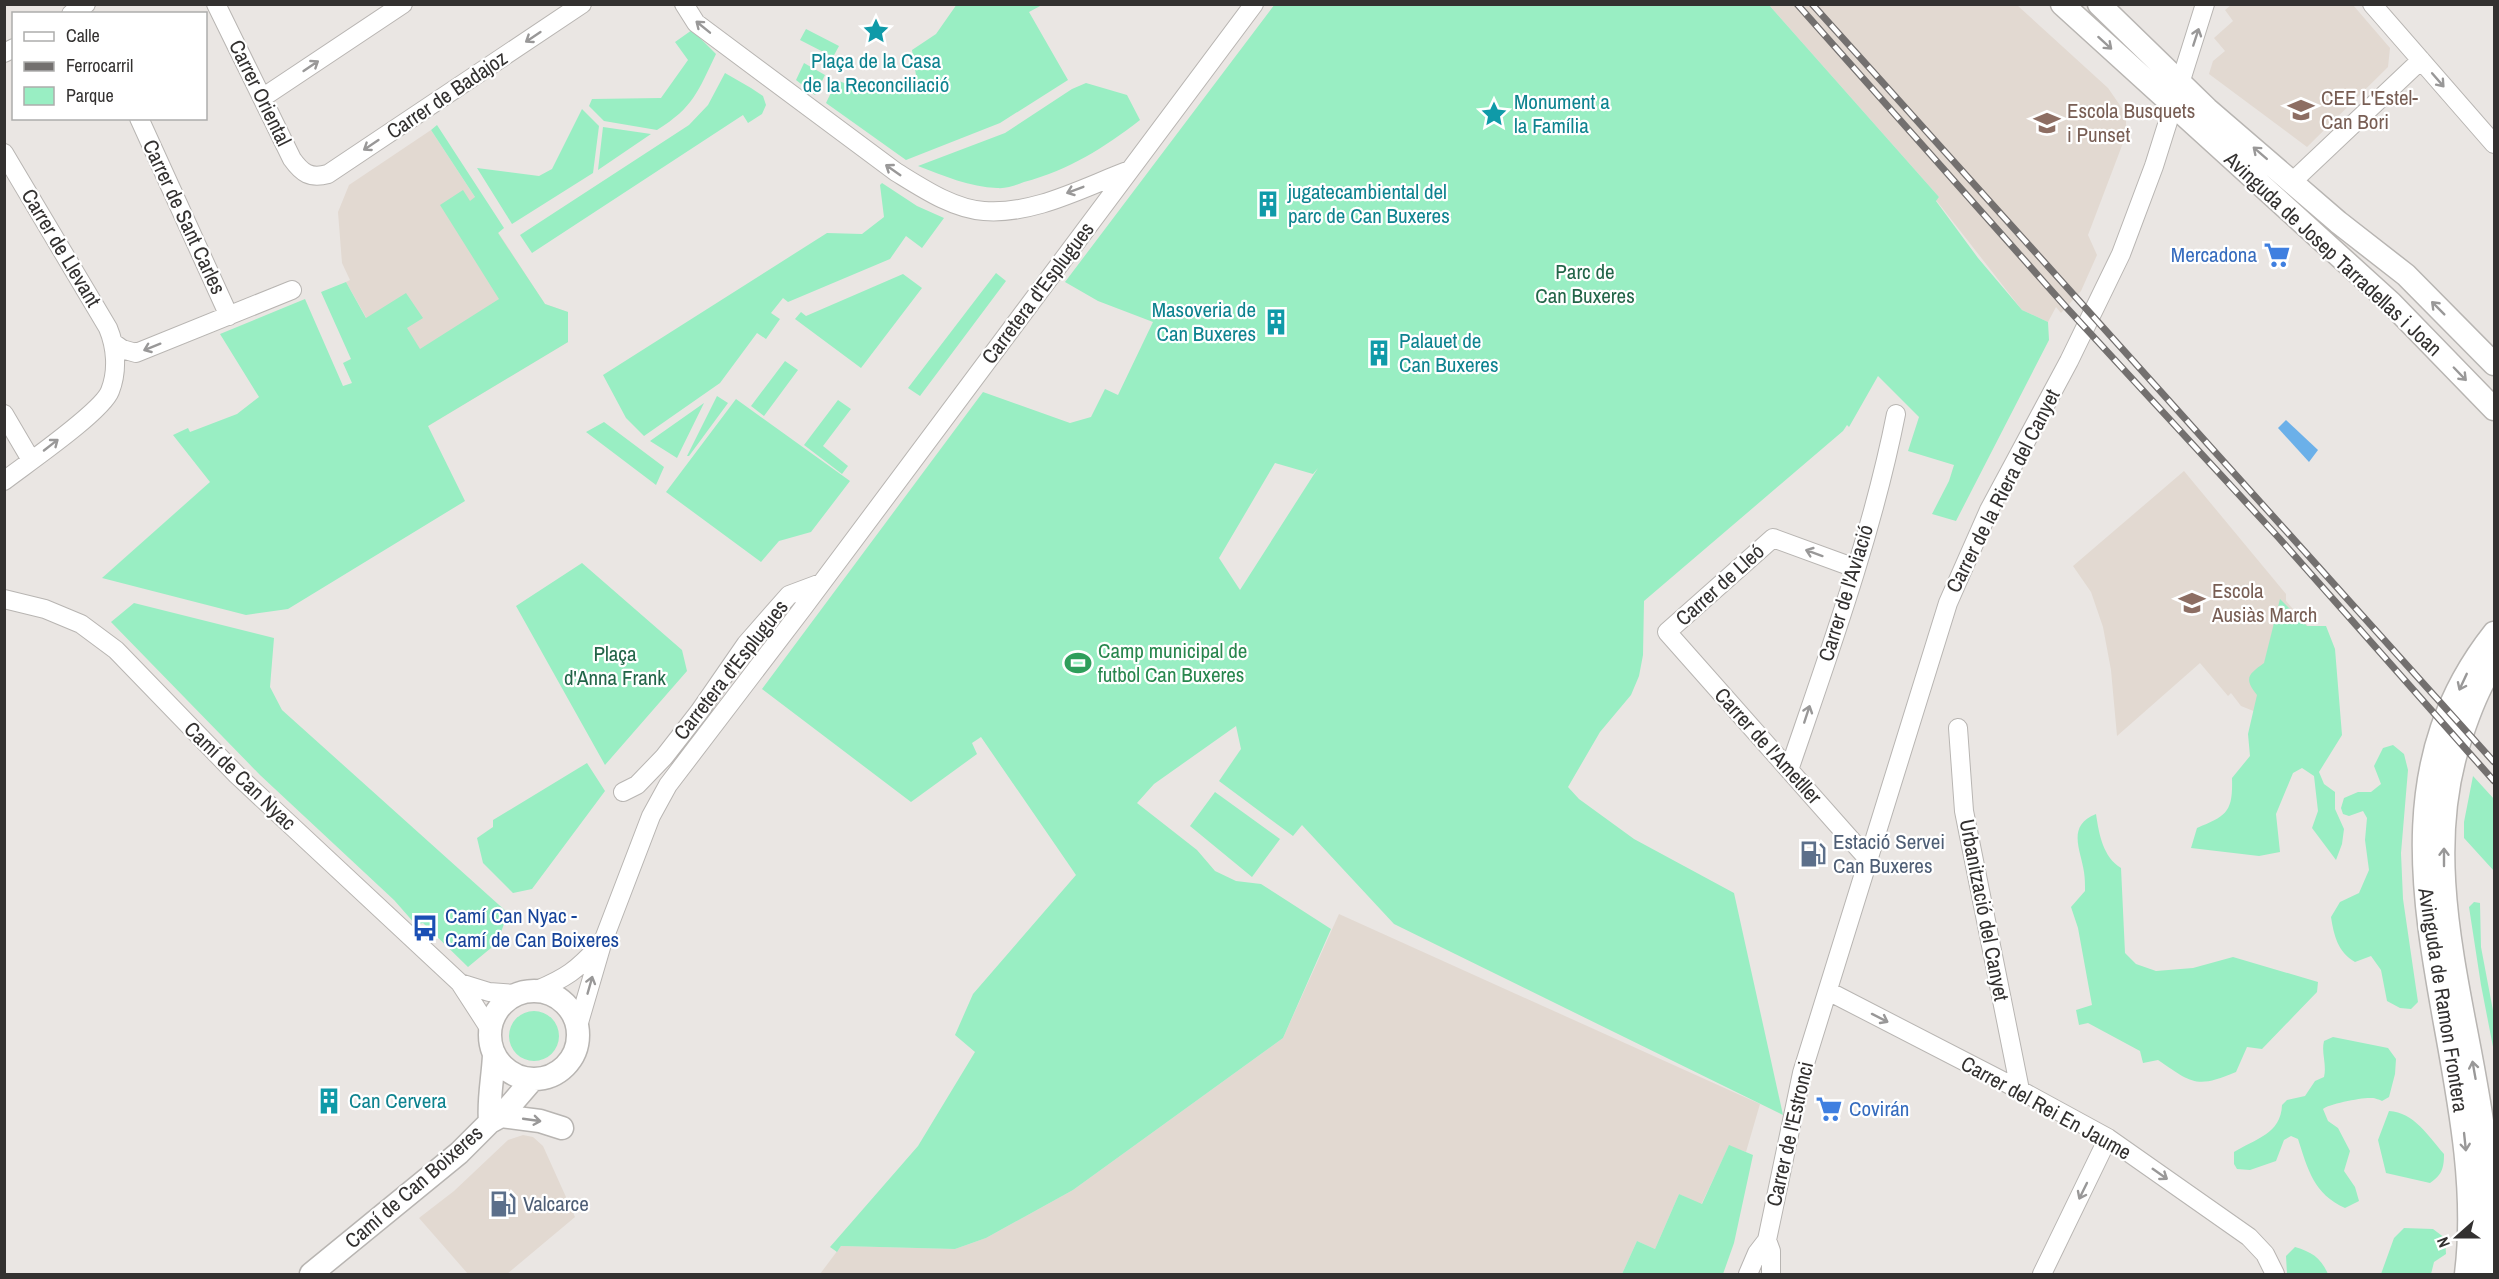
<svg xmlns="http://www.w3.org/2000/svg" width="2499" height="1279" viewBox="0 0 2499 1279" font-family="'Archivo Narrow',sans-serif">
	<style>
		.built { fill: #e2d9d1 }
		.green { fill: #99eec3; fill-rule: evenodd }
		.water { fill: #6bb0e9 }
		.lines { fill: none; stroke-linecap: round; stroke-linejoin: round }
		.minor-casing { stroke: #b8b5b2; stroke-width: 20 }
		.tertiary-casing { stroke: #b8b5b2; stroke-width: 25 }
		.minor { stroke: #fff; stroke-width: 18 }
		.tertiary { stroke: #fff; stroke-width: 22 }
		.rail-casing { stroke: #73706f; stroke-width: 7 }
		.rail { stroke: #fff; stroke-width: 4.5; stroke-dasharray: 14; stroke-linecap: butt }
		.oneway { stroke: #999898 }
		.labels { text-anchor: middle; stroke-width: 4.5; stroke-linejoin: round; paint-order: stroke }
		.culture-label { font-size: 21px; fill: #0d838f; stroke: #fff; text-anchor: start }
		.street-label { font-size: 21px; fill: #333130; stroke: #fff }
		.education-label { font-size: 21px; fill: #785e54; stroke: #fff; text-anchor: start }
		.shop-label { font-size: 21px; fill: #366cbe; stroke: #fff; text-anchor: end }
		.park-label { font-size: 21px; fill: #226548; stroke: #fff }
		.leisure-label { font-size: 21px; fill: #27864d; stroke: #fff; text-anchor: start }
		.service-label { font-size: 21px; fill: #4e5e75; stroke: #fff; text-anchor: start }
		.transit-label { font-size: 21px; fill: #164399; stroke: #fff; text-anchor: start }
	</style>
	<rect width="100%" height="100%" fill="#eae6e3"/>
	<!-- built -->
	<path class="built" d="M 1769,5 L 2017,5 L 2108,88 L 2126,114 L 2126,135 L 2088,235 L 2097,255 L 2081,291 L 2061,313 L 2056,307 L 2048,322 L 2022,310 L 1936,200 L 1939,197 Z
		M 2231,5 L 2353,5 L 2390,48 L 2388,67 L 2307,147 L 2209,74 L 2213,61 L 2225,51 L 2214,38 L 2233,21 L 2225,10 Z
		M 431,130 L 545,304 L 568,312 L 568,342 L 428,426 L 346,282 L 350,280 L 342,263 L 338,212 L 349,185 Z
		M 2184,471 L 2286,594 L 2286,601 L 2313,632 L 2266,716 L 2241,706 L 2231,693 L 2228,696 L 2200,663 L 2117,736 L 2111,670 L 2103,627 L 2091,592 L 2073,566 Z
		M 1339,914 L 1760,1104 L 1746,1152 L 1729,1146 L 1701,1205 L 1679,1194 L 1655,1249 L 1637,1241 L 1622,1274 L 820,1274 L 841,1246 L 955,1249 L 986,1238 L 1073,1190 L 1283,1038 Z
		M 523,1135 L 533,1137 L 543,1146 L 575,1217 L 507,1274 L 468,1274 L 419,1218 L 454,1191 L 508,1140 Z"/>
	<!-- green -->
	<path class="green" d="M 957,4 L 1042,5 L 1029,12 L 1068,80 L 1000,123 L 906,160 L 826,103 L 837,80 C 864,92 889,93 918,88 L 912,50 L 936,34 Z
		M 1275,4 L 1769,5 L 1939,197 L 1936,201 L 1978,258 L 2022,310 L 2048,322 L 2049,340 L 1956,521 L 1932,514 L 1949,481 L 1954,465 L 1908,451 L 1919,417 L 1878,376 L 1849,427 L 1847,425 L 1843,431 L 1644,601 L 1643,655 L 1639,676 L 1631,695 L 1600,732 L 1568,787 L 1579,799 L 1634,839 L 1734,893 L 1783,1115 L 1394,924 L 1302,825 L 1293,836 L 1219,781 L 1241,749 L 1236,726 L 1154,784 L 1137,803 L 1197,850 L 1215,871 L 1236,881 L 1261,884 L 1331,929 L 1283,1038 L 1073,1190 L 986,1238 L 955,1249 L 841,1246 L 837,1252 L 830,1247 L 918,1146 L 975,1052 L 955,1035 L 973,994 L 1076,875 L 981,737 L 972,743 L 977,754 L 911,802 L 762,689 L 983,392 L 1070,423 L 1091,417 L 1105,389 L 1118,395 L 1153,322 L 1098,301 L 1065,282 ZM 1275,463 L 1313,474 L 1318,468 L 1240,590 L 1219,558 Z
		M 806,29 L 839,46 L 833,57 L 800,40 Z
		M 692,30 L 716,54 C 698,91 694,107 657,130 L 604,121 L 589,106 L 592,99 L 661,98 L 688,60 L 675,42 Z
		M 804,63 L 825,75 L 815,95 L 796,80 Z
		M 725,73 L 751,88 L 763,96 L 766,105 L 762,114 L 748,123 L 743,115 L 532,253 L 520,235 L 689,125 L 708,105 Z
		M 1086,83 L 1127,95 L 1140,120 C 1104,148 1069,170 1024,182 C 1016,185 1006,189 997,188 C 970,187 944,176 918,166 L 1005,133 L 1072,89 Z
		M 582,109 L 599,126 L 593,173 L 512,224 L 477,168 L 539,176 L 552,169 Z
		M 437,125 L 504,228 L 498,233 L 545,304 L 568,312 L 568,342 L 428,426 L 465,501 L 288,609 L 246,615 L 102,578 L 210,482 L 173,435 L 188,428 L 190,432 L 237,414 L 259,397 L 220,334 L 305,299 L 343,386 L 352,383 L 343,363 L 351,359 L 321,292 L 346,282 L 366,318 L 406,293 L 423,318 L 407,328 L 420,349 L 499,299 L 440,205 L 463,190 L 470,201 L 475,197 L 431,130 Z
		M 603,127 L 651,134 L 598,170 Z
		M 882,183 L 917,206 L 944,218 L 922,248 L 906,236 L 890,259 L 788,302 L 783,298 L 771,313 L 780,319 L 766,339 L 757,333 L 720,383 L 644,436 L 626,418 L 603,375 L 827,233 L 862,234 L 884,217 L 880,185 Z
		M 996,273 L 1006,281 L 920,396 L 908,388 Z
		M 903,274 L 922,288 L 861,368 L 795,319 L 801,312 L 806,316 Z
		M 785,361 L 798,370 L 764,416 L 751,406 Z
		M 717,396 L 728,403 L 689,456 L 687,456 Z
		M 736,399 L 850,481 L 811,532 L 779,541 L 761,562 L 666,492 Z
		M 838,400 L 851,409 L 823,446 L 848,466 L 842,474 L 804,445 Z
		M 704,403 L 677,458 L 650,441 Z
		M 604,422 L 664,467 L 656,485 L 586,432 Z
		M 582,563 L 682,650 L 687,671 L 605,765 L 516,606 Z
		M 2280,599 L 2307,626 L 2326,626 L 2335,649 L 2342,735 L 2319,772 L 2324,784 L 2335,792 L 2335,809 L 2344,829 L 2342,844 L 2336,860 L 2312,828 L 2318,811 L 2314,776 L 2302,768 L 2293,773 L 2276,814 L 2280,852 L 2259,856 L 2191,848 L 2197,828 C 2227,816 2233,812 2232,778 L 2250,756 L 2248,734 L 2257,695 C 2243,678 2249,674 2264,663 Z
		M 134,603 L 274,638 L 270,687 L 282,710 L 508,913 L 497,943 L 468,967 L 423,923 L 416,925 L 394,900 L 260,775 L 111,622 Z
		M 2393,745 L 2404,754 L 2408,770 L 2401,853 L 2403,899 L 2418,1002 L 2411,1009 L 2400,1008 L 2387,1001 L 2381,970 L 2371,956 L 2355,962 C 2338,952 2334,936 2331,917 L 2340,902 L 2359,893 L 2369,870 L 2365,840 L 2367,818 L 2363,811 L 2349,816 L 2343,814 L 2341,808 L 2344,798 L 2358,792 L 2371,792 L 2381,784 L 2374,766 L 2383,748 Z
		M 587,763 L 605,791 L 532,889 L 513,893 L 483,863 L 477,838 L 493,827 L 493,820 Z
		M 2473,776 L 2494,799 L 2494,871 L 2464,838 L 2464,822 Z
		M 1215,792 L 1280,839 L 1252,877 L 1190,826 Z
		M 2096,814 C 2099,834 2103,857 2121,868 L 2125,953 L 2136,964 L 2156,971 L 2193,968 L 2233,957 L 2318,982 L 2317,992 L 2262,1049 L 2247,1047 L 2236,1072 C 2196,1089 2192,1083 2158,1060 L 2143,1063 L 2140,1051 L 2088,1023 L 2079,1025 L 2076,1010 L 2092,1005 L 2078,928 L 2071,907 L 2085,891 C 2085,885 2085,878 2084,872 C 2081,850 2066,826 2096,814 Z
		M 2474,902 L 2480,903 L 2481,947 L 2494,1016 L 2494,1052 L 2481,985 L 2469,907 Z
		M509 1036a25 25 0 1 1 50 0a25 25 0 1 1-50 0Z
		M 2333,1037 L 2388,1048 L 2396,1059 L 2395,1074 L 2389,1097 L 2382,1101 C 2380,1100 2375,1098 2372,1098 C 2363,1097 2328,1104 2323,1109 L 2328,1121 L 2338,1128 L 2350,1151 L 2344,1171 L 2355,1187 L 2359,1201 L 2345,1208 C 2314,1194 2308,1170 2298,1139 L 2291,1136 L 2284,1140 L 2276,1161 L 2250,1170 L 2237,1169 L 2234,1164 L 2234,1152 C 2255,1139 2281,1134 2282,1105 L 2287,1100 L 2305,1096 L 2315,1081 L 2324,1077 C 2327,1064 2321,1053 2324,1041 Z
		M 2389,1111 C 2414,1112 2429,1137 2444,1154 C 2444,1168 2442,1175 2430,1183 L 2386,1173 L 2378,1140 Z
		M 1729,1145 L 1753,1155 L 1734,1243 L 1723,1274 L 1622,1274 L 1637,1241 L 1655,1249 L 1679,1194 L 1702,1204 Z
		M 2404,1228 L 2433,1229 L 2445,1238 L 2446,1254 L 2434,1262 L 2431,1274 L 2381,1274 L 2394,1238 Z
		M 2295,1247 C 2312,1252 2321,1258 2328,1274 L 2287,1274 L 2286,1256 Z"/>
	<!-- water -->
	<path class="water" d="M 2286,420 L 2318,450 L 2309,462 L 2278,428 Z"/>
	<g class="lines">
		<!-- minor casing -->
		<g class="minor-casing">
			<path id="minor" d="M 216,4 L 292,159 C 302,173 310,179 328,174 L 582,4
				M 684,4 L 696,23 L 896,172 C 922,188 953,209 984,211 C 1034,215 1084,187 1130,170
				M 2372,4 L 2494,144
				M 71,14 L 86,4
				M 4,53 L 14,48
				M 262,98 L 403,4
				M 139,118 L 229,316
				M 4,153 L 108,328 C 116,347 118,371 110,391 C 102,412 26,464 4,481
				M 2293,181 L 2421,60
				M 115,344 L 122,349 L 136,353 L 292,290
				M 4,414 L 31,460
				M 1855,568 L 1773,538 L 1667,632 L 1868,859
				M 4,599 L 45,609 L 81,624 L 116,650 L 237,775 L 460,983 L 491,1031
				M 1958,728 L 1964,811 L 2020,1090
				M 1789,770 C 1829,653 1872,535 1896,414
				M 623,792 L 637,785 L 664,757 L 699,712 L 746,644 L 789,595 L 821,583
				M 460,983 L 489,992 L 516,994
				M 537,990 C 566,978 577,970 598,947
				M 1828,991 L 2020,1090 L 2108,1138 L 2249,1237 L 2265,1254 L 2275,1274
				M 578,1026 L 602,944 L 651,816 L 668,785 L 803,608 L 1254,4
				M 1767,1240 L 1771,1251 L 1771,1274
				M 1748,1274 L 1757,1253 L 1767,1240 L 1802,1073 L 1948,603 L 1989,510 L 2069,361 L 2121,254 L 2154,166 L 2205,4
				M 2042,1274 L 2108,1138"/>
		</g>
		<!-- tertiary casing -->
		<g class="tertiary-casing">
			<path id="tertiary" d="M 2062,4 L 2391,303 L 2494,409
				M 2099,4 L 2207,109 L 2338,222 L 2406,275 L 2494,364
				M490 1035a44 44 0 1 1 88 0a44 44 0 1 1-88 0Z
				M 501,1116 L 540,1121 L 562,1128
				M 490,1122 C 488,1099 493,1078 494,1055
				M 311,1274 L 459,1153 L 490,1122 L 501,1116 L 532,1080
				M 2466,1274 C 2493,1058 2339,829 2494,633
				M 2484,1274 C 2493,1232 2490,1186 2485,1143 C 2469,1009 2415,867 2462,734 C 2470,710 2480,684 2494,664"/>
		</g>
		<!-- minor -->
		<use href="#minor" class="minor"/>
		<!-- tertiary -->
		<use href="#tertiary" class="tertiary"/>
		<!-- rail casing -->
		<g class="rail-casing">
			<path id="rail" d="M 1797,4 L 2066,307 L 2278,537 L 2494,781
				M 1812,4 L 2494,762"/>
		</g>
		<!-- rail -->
		<use href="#rail" class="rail"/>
	</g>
	<!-- one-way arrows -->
	<defs><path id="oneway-shaft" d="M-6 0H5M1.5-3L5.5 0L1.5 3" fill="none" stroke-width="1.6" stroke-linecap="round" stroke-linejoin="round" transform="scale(1.5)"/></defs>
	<g class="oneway">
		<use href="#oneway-shaft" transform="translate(703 27) rotate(-141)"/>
		<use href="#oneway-shaft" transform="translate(533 37) rotate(146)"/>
		<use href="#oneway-shaft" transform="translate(2196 37) rotate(-72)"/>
		<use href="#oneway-shaft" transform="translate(2105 43) rotate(42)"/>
		<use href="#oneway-shaft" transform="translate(311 66) rotate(-34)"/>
		<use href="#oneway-shaft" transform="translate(2438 80) rotate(49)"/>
		<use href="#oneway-shaft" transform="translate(371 145) rotate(146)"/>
		<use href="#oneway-shaft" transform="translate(2260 153) rotate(-139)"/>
		<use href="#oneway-shaft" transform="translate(893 170) rotate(-145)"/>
		<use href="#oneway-shaft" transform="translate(1075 190) rotate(159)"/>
		<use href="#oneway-shaft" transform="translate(2438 308) rotate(-135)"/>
		<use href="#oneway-shaft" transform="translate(152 347) rotate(158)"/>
		<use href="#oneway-shaft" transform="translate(2460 374) rotate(46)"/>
		<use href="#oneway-shaft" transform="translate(51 445) rotate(-38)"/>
		<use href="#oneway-shaft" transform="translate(1814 553) rotate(-160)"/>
		<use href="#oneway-shaft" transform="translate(2463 682) rotate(115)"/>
		<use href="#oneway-shaft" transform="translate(1807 714) rotate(-72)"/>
		<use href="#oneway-shaft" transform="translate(2444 857) rotate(-90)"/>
		<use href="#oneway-shaft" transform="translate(590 985) rotate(-74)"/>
		<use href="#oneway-shaft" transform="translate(1880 1018) rotate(27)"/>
		<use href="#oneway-shaft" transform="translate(2474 1070) rotate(-100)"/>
		<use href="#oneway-shaft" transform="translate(532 1120) rotate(8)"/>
		<use href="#oneway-shaft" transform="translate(2465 1142) rotate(84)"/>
		<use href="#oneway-shaft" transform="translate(2160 1174) rotate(35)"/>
		<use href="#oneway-shaft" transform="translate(2083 1191) rotate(116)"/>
	</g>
	<!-- icons -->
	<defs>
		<g id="sight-bare" transform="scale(2.07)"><path d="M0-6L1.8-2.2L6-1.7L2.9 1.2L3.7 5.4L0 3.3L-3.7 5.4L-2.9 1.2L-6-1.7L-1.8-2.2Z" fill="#0f9aa8" stroke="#fff" stroke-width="2.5" paint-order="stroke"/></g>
		<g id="school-bare" transform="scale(2.07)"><path d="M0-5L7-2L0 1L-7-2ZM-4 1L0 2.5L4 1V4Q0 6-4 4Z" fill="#8d6e63" stroke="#fff" stroke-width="2.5" paint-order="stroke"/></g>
		<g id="building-bare" transform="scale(2.07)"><path d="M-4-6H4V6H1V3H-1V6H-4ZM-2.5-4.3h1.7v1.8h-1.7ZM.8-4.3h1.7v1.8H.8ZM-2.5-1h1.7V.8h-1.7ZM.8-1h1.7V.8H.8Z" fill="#0f9aa8" stroke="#fff" stroke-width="2.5" paint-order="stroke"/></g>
		<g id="supermarket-bare" transform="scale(2.07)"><path d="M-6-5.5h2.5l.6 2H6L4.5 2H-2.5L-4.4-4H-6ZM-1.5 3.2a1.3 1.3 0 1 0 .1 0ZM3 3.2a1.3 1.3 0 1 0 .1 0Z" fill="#3f7fe0" stroke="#fff" stroke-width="2.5" paint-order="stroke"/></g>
		<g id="stadium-bare" transform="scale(2.07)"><path d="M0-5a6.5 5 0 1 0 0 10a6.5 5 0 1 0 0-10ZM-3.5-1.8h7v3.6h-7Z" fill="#2e9e5b" stroke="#fff" stroke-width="2.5" paint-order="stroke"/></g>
		<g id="fuel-bare" transform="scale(2.07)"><path d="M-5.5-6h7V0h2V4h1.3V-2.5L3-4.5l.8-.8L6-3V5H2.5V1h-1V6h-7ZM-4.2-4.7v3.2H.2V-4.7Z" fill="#5c6f8a" stroke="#fff" stroke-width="2.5" paint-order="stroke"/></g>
		<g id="bus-bare" transform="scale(2.07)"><path d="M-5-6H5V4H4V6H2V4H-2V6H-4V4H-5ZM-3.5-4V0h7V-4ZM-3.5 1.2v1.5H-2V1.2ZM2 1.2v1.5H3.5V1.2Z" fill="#1a4fb4" stroke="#fff" stroke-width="2.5" paint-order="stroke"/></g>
	</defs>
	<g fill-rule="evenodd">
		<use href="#sight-bare" x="876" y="31"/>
		<use href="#school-bare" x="2301" y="110"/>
		<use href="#sight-bare" x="1494" y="114"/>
		<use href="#school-bare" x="2047" y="123"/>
		<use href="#building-bare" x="1268" y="204"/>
		<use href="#supermarket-bare" x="2277" y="255"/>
		<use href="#building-bare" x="1276" y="322"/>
		<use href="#building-bare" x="1379" y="353"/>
		<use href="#school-bare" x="2192" y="603"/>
		<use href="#stadium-bare" x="1078" y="663"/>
		<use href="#fuel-bare" x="1813" y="854"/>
		<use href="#bus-bare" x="425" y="928"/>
		<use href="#building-bare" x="329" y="1101"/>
		<use href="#supermarket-bare" x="1829" y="1109"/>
		<use href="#fuel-bare" x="503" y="1204"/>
	</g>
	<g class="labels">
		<!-- culture labels -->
		<g class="culture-label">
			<text x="876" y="68" text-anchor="middle">Plaça de la Casa<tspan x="876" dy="24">de la Reconciliació</tspan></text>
			<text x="1514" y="109">Monument a<tspan x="1514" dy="24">la Família</tspan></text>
			<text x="1288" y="199">jugatecambiental del<tspan x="1288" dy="24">parc de Can Buxeres</tspan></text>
			<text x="1256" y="317" text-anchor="end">Masoveria de<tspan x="1256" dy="24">Can Buxeres</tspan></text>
			<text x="1399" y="348">Palauet de<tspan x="1399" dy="24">Can Buxeres</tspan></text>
			<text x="349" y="1108">Can Cervera</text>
		</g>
		<!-- street labels -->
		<g class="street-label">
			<text transform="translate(260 93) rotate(64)" y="7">Carrer Oriental</text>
			<text transform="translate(447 95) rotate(-34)" y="7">Carrer de Badajoz</text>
			<text transform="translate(184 217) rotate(65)" y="7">Carrer de Sant Carles</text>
			<text transform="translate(61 248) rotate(59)" y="7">Carrer de Llevant</text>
			<text transform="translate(2333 254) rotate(43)" y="7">Avinguda de Josep Tarradellas i Joan</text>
			<text transform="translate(1038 293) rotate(-53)" y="7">Carretera d'Esplugues</text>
			<text transform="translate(2003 491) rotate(-63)" y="7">Carrer de la Riera del Canyet</text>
			<text transform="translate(1720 585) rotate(-42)" y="7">Carrer de Lleó</text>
			<text transform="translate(1846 593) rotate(-73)" y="7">Carrer de l'Aviació</text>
			<text transform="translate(731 670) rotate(-52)" y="7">Carretera d'Esplugues</text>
			<text transform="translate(1768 746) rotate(48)" y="7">Carrer de l'Ametller</text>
			<text transform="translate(240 776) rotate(44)" y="7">Camí de Can Nyac</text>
			<text transform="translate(1984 910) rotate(79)" y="7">Urbanització del Canyet</text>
			<text transform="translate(2443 1000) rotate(81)" y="7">Avinguda de Ramon Frontera</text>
			<text transform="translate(2046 1108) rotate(29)" y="7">Carrer del Rei En Jaume</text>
			<text transform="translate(1790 1134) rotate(-77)" y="7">Carrer de l'Estronci</text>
			<text transform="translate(414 1187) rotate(-41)" y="7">Camí de Can Boixeres</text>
		</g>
		<!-- education labels -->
		<g class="education-label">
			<text x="2321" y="105">CEE L'Estel-<tspan x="2321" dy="24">Can Bori</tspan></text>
			<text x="2067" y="118">Escola Busquets<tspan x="2067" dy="24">i Punset</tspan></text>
			<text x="2212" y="598">Escola<tspan x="2212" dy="24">Ausiàs March</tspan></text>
		</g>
		<!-- shop labels -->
		<g class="shop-label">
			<text x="2257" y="262">Mercadona</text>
			<text x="1849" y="1116" text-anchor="start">Covirán</text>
		</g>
		<!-- park labels -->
		<g class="park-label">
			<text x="1585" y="279">Parc de<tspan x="1585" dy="24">Can Buxeres</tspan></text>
			<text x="615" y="661">Plaça<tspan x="615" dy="24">d'Anna Frank</tspan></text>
		</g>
		<!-- leisure labels -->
		<g class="leisure-label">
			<text x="1098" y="658">Camp municipal de<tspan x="1098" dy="24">futbol Can Buxeres</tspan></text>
		</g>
		<!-- service labels -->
		<g class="service-label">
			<text x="1833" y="849">Estació Servei<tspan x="1833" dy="24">Can Buxeres</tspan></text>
			<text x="523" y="1211">Valcarce</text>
		</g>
		<!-- transit labels -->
		<g class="transit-label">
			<text x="445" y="923">Camí Can Nyac -<tspan x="445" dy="24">Camí de Can Boixeres</tspan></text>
		</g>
	</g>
	<!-- border -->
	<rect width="2499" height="1279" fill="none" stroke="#333130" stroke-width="12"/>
	<!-- legend -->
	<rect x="12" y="12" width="195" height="108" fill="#ffffff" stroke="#adadac" stroke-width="1.5"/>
	<rect x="24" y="32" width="30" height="9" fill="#ffffff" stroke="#adadac" stroke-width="1.5"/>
	<text x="66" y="42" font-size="18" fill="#333130">Calle</text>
	<rect x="24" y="62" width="30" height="9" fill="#73706f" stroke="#adadac" stroke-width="1.5"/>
	<text x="66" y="72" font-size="18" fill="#333130">Ferrocarril</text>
	<rect x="24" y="87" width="30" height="18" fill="#99eec3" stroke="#adadac" stroke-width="1.5"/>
	<text x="66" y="102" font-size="18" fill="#333130">Parque</text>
	<!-- north arrow -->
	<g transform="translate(2457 1237) rotate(249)" stroke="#ffffff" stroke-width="4.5" paint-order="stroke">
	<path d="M0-4.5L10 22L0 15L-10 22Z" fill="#333130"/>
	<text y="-9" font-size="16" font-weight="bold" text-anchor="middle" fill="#333130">N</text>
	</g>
</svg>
